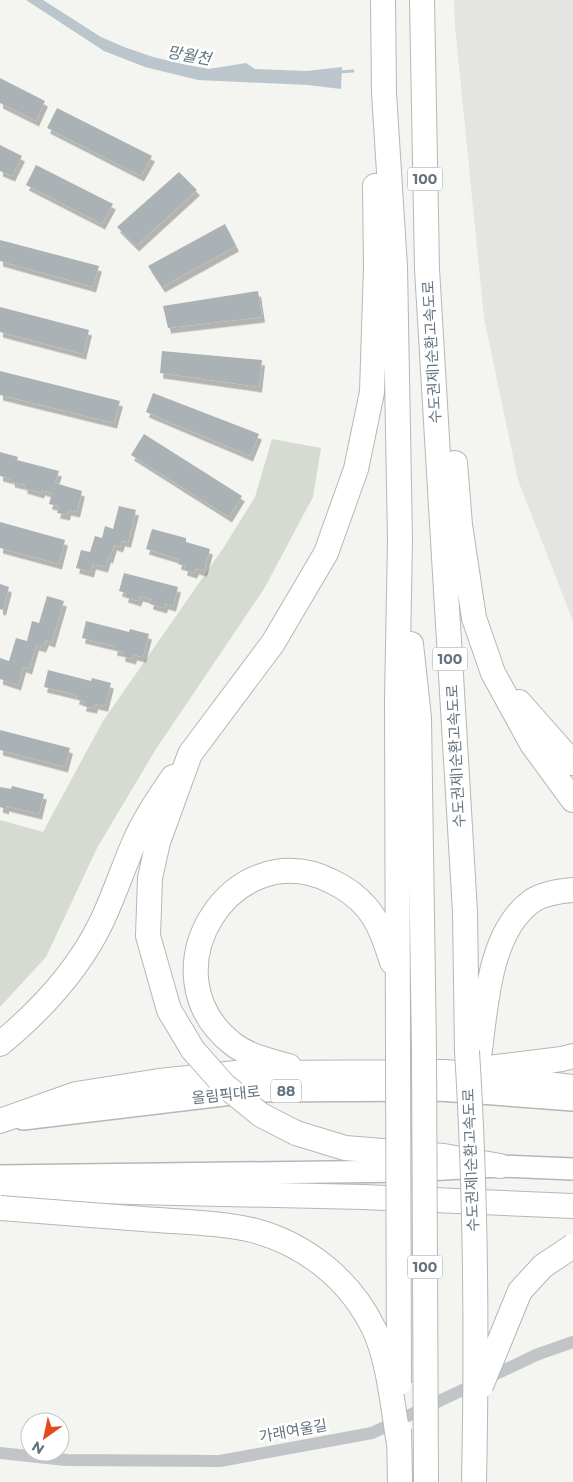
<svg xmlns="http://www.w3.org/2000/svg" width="573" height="1482" viewBox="0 0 573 1482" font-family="Montserrat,'Noto Sans KR',sans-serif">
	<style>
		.built { fill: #e4e5e3 }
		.green { fill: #d5dbd1 }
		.water { fill: #bac6cb }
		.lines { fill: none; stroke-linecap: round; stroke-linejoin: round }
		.stream { stroke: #bac6cb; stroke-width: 3 }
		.building { fill: #aab2b6; filter: url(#shadow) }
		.trunk-casing { stroke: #b4b7ba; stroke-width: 24 }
		.motorway-casing { stroke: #b4b7ba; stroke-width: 26 }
		.minor { stroke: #c1c5c8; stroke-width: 12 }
		.trunk { stroke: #fff; stroke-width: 21 }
		.motorway { stroke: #fff; stroke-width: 24 }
		.motorway-bridge-casing { stroke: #b4b7ba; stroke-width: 26; stroke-linecap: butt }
		.motorway-bridge { stroke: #fff; stroke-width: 24 }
		.labels { text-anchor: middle; stroke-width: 5; stroke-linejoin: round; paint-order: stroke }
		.shield { fill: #fff; stroke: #929ea7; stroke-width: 1 }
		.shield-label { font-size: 14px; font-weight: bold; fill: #637481 }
		.street-label { font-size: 15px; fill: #637481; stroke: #fff }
		.water-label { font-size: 16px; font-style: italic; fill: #5e777f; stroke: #fff }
	</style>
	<defs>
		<filter id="shadow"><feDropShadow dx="3" dy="5.5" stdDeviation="0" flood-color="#0004"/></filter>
	</defs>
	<rect width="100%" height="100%" fill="#f4f4f0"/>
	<!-- built -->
	<path class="built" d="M 454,0 L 573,0 L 573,621 L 518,480 L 484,318 L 455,27 Z"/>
	<!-- green -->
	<path class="green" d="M 272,439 L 321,448 L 313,497 L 264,589 L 156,749 L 97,848 L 46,957 L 0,1007 L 0,820 L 43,832 L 103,721 L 224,547 L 255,497 Z"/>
	<!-- water -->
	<path class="water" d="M 26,0 L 43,0 L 101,37 L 124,47 L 153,57 L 182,64 L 209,69 L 246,63 L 255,69 L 307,71 L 342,67 L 341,89 L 308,85 L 198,80 L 145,67 L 104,51 Z"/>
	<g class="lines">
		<!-- stream -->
		<path class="stream" d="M 338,72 L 353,71"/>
	</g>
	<!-- building -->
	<path class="building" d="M 0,78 L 45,101 L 36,121 L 0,103 Z
		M 57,108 L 152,156 L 141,176 L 47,128 Z
		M 0,145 L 22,156 L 12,176 L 0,171 Z
		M 36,165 L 113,204 L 102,224 L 26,185 Z
		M 179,172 L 197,190 L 136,246 L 117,227 Z
		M 225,224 L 236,246 L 162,287 L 148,266 Z
		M 0,240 L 99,266 L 93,287 L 0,261 Z
		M 258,291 L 262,317 L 168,328 L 163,306 Z
		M 0,307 L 89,330 L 83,354 L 0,332 Z
		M 162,351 L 262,360 L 259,387 L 160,373 Z
		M 0,371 L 120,401 L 114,423 L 0,395 Z
		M 153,393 L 259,434 L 250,456 L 146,412 Z
		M 144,434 L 242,496 L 229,517 L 131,455 Z
		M 0,452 L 18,457 L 17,460 L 59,471 L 55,483 L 82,491 L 77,512 L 68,510 L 67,515 L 57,513 L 59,506 L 49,504 L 52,493 L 42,490 L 41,493 L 24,488 L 25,485 L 12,482 L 12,479 L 0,476 Z
		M 119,506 L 136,510 L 128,542 L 122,541 L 120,547 L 114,545 L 110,558 L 108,557 L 105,567 L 93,564 L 91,572 L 76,568 L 81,550 L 90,552 L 95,536 L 102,538 L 105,526 L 113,529 Z
		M 0,522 L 65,540 L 59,564 L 0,548 Z
		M 152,529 L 186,538 L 186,542 L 210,549 L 204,571 L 196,569 L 194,573 L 184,570 L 185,566 L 178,564 L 179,559 L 146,549 Z
		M 124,573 L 178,587 L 173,606 L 165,604 L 164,608 L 150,604 L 151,599 L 140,596 L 138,601 L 125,597 L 126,593 L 119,591 Z
		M 0,584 L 9,587 L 3,610 L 0,609 Z
		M 47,596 L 64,601 L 52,642 L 46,640 L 43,647 L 36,645 L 29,669 L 23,667 L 18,685 L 0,679 L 0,658 L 9,661 L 16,638 L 27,641 L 32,621 L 39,623 Z
		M 86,621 L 129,632 L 130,629 L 149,634 L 143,657 L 134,655 L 133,659 L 122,656 L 123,652 L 114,650 L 115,646 L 82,638 Z
		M 48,670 L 91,681 L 92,678 L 111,683 L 105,706 L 95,704 L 94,708 L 83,706 L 84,701 L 76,699 L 77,695 L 44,687 Z
		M 0,730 L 70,748 L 65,767 L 0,750 Z
		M 12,786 L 44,794 L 39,814 L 6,806 L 6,809 L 0,807 L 0,787 L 11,789 Z"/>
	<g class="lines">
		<!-- trunk casing -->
		<g class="trunk-casing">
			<path id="trunk" d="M 23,1119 L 258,1091 L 440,1090 L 573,1100
				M 0,1176 L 407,1171 L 500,1166 L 573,1169"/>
		</g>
		<!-- motorway casing -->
		<g class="motorway-casing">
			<path id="motorway" d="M 383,0 L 384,93 L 395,267 L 400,540 L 397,700 L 398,1052
				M 422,0 L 427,269 L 465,912 L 467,1051
				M 455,463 L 460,525 L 474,618 L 493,673 L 532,744 L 573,800
				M 411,644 L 419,718 L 424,1051
				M 519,702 L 573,763
				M 0,1044 C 40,1011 78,970 101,923 C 113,898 122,871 133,845 C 143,821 158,799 173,777
				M 193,1050 L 169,1010 L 148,936 L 150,878 L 158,842 L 190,754 L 273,643 L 326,553 L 356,469 L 372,392 L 376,267 L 375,186
				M 480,1050 C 486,1003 490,931 532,901 C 544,893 560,891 573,890
				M 289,1066 C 270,1061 248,1056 233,1044 C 143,974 232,832 331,881 C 344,887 357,896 367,908 C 380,923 386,944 392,962
				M 488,1068 L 562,1059 L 573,1056
				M 0,1121 L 76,1094 L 159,1081 L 236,1073 L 446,1072 L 573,1087
				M 296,1133 L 345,1148 L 444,1156 L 500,1166
				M 0,1189 L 363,1197 L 573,1206"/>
		</g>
		<!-- minor -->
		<path class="minor" d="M 0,1453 L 66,1460 L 220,1461 L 372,1433 L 536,1355 L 573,1342"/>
		<!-- trunk -->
		<use href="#trunk" class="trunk"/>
		<!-- motorway -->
		<use href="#motorway" class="motorway"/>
		<!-- motorway-bridge casing -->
		<g class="motorway-bridge-casing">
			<path id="motorway-bridge" d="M 193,1050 L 224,1085 L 261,1115 L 296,1133
				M 424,1051 L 426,1482
				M 467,1051 C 476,1194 477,1338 474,1482
				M 398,1052 L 399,1383
				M 0,1208 C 48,1212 95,1215 143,1219 C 180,1222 220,1222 256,1231 C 307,1245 351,1281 374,1329 C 389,1361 393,1409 399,1444
				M 481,1386 L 520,1291 L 543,1266 L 573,1246
				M 399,1429 L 400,1482"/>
		</g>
		<!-- motorway-bridge -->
		<use href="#motorway-bridge" class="motorway-bridge"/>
	</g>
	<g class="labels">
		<!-- shield labels -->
		<g class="shield">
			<rect x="407.5" y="167.5" width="35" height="23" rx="4"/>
			<rect x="432.5" y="647.5" width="35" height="23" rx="4"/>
			<rect x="271" y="1079.5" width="30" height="23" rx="4"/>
			<rect x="407.5" y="1255.5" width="35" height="23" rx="4"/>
		</g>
		<g class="shield-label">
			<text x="425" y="184">100</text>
			<text x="450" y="664">100</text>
			<text x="286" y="1096">88</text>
			<text x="425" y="1272">100</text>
		</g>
		<!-- street labels -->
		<g class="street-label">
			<text transform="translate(432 352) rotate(-93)" y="5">수도권제1순환고속도로</text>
			<text transform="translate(456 756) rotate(-93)" y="5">수도권제1순환고속도로</text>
			<text transform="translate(226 1095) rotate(-6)" y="5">올림픽대로</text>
			<text transform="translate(471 1160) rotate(-92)" y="5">수도권제1순환고속도로</text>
			<text transform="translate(293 1431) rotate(-10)" y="5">가래여울길</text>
		</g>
		<!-- water labels -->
		<g class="water-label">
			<text transform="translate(189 55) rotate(10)" y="6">망월천</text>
		</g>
	</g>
	<!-- north arrow -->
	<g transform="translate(45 1437) rotate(213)"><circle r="24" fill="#ffffff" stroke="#c1c7cd"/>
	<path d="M0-4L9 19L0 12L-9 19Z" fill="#e34a20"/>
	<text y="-8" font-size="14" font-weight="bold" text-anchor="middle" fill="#637481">N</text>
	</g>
</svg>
